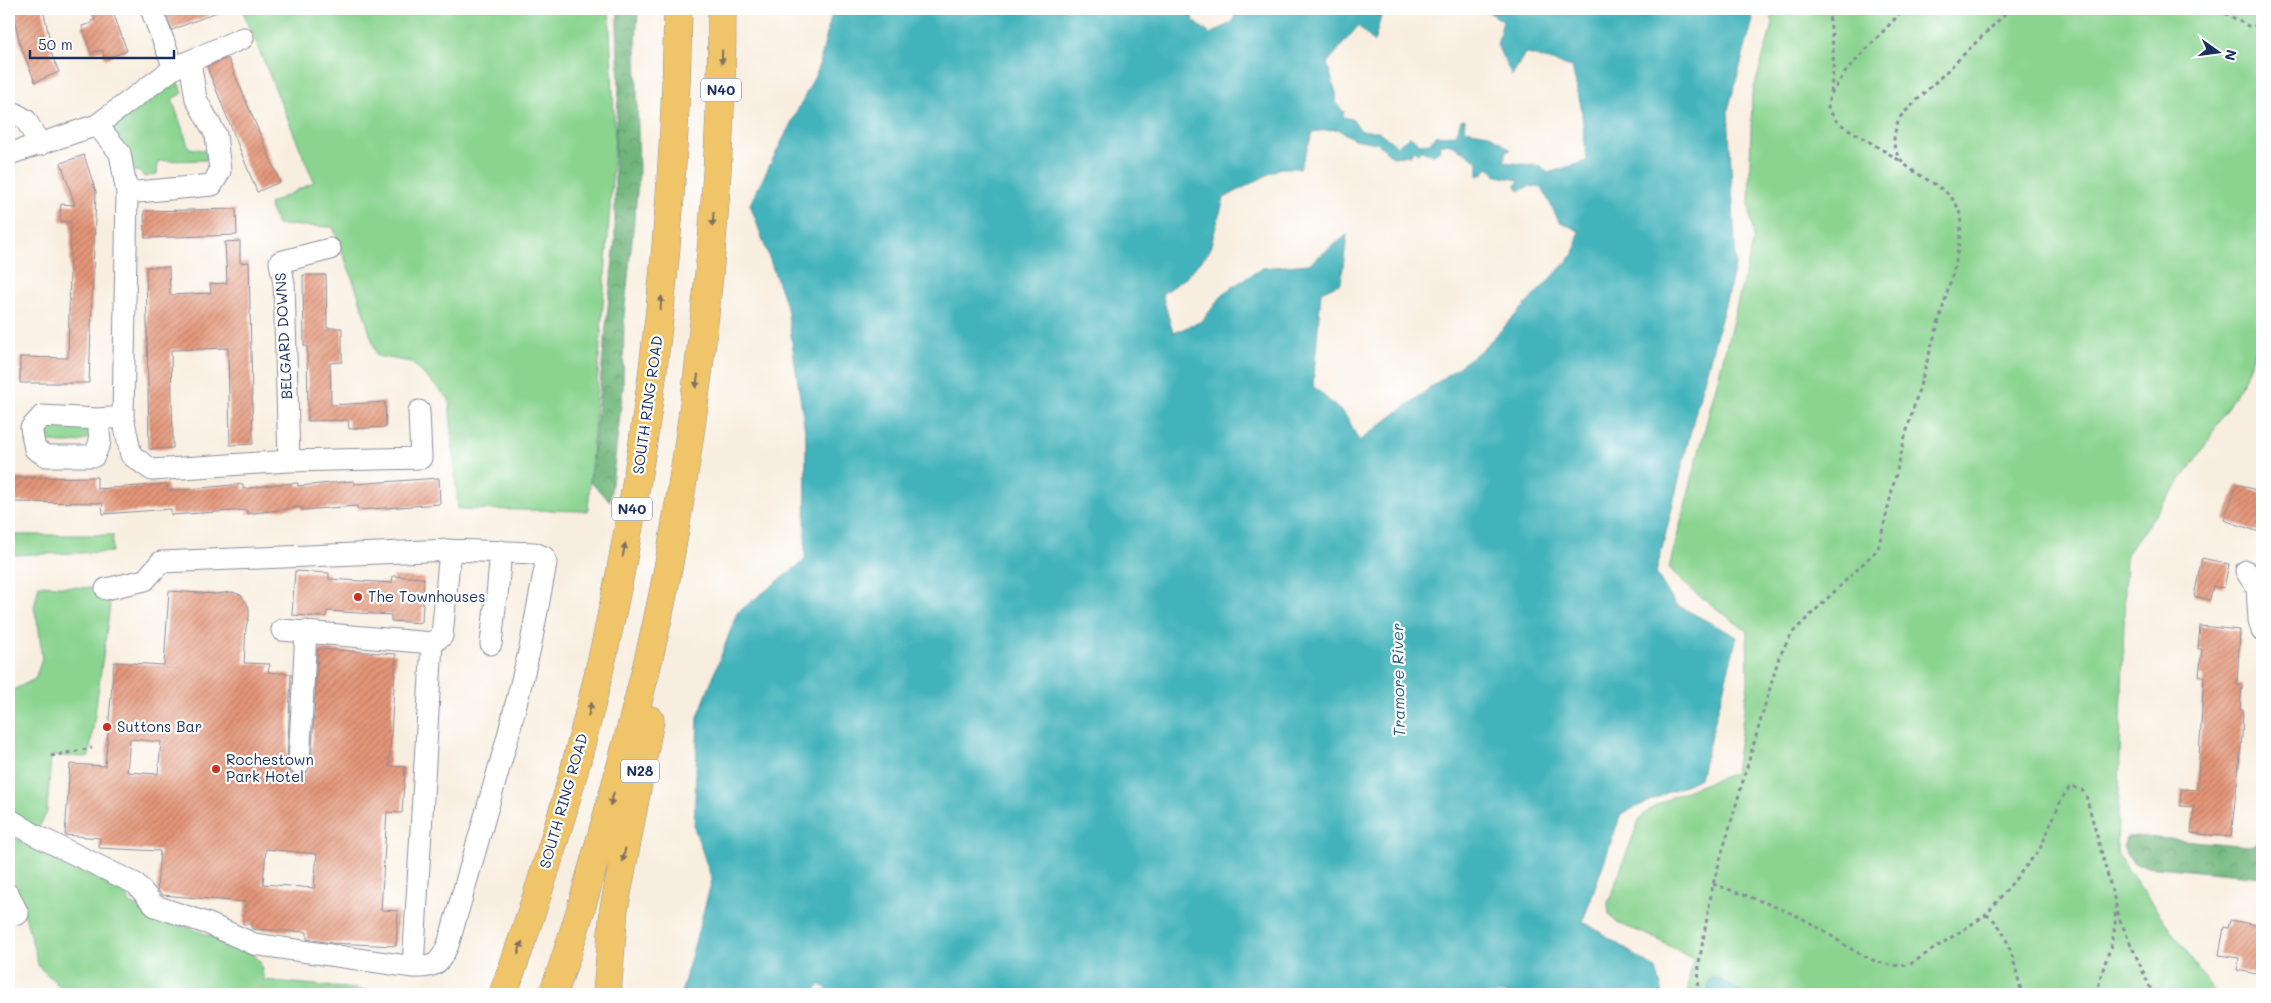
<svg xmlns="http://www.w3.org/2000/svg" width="2271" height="1003" viewBox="0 0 2271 1003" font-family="Mali,sans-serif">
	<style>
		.grass { fill: #8ad490; stroke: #528277 }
		.forest { fill: url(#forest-crowns); stroke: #45726c }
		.water { fill: #43b3bb; stroke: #2f718c; fill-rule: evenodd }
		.building { fill: url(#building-hatch); fill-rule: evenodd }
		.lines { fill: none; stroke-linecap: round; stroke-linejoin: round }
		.minor-casing { stroke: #8a8e9e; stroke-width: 23 }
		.highway-casing { stroke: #8a8e9e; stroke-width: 29 }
		.path { stroke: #8a8e9e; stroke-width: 3; stroke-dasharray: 4 4; stroke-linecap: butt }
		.minor { stroke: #fff; stroke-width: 21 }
		.highway { stroke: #f0c469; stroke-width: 28 }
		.oneway { fill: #7b7263 }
		.poi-dot { fill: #c8321e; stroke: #fff; stroke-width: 2 }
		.labels { text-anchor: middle; stroke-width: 4.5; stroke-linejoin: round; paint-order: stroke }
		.shield { fill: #fff; stroke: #5f6d8e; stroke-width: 1 }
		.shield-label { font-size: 14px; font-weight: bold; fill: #1b2f5e }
		.street-label { font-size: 15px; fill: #1b2f5e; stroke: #fff }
		.poi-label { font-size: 15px; fill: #1b2f5e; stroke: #fff; text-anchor: start }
		.water-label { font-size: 16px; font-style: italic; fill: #295d7f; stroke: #fff }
	</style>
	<defs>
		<pattern id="forest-crowns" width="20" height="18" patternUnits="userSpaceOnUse" patternTransform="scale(1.25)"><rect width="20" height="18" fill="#6fb67a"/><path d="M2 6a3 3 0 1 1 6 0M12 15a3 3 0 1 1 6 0" fill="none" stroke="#5a9467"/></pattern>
		<pattern id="building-hatch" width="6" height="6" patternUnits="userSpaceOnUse" patternTransform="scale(1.25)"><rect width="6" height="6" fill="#e49577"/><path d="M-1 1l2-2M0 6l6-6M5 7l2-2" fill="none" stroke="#b87a65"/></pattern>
	</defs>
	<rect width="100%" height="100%" fill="#fff"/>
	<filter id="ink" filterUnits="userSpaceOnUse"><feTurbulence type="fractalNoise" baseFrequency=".02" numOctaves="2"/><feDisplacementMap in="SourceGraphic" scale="10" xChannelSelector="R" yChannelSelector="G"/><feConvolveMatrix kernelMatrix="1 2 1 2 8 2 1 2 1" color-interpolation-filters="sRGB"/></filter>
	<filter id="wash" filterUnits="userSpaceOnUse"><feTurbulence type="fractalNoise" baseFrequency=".0096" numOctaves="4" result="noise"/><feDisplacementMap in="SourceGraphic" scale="20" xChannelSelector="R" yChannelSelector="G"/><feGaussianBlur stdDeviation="1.12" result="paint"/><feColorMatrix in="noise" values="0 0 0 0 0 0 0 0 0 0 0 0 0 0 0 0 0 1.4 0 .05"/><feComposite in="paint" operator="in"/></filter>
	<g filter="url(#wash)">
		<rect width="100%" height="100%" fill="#f8eedf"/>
		<!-- grass -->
		<path class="grass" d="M 242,9 L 609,9 L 615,138 L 588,511 L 458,509 L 449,399 L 411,362 L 377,356 L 356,288 L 333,227 L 277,225 L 269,204 L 314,182 Z
			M 1769,9 L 2262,9 L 2262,327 L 2248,372 L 2198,457 L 2126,554 L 2117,854 L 2216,994 L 1689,994 L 1688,985 L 1693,959 L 1653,937 L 1617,923 L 1609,914 L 1608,903 L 1639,820 C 1656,798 1708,783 1735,773 L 1748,683 L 1747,631 L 1694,592 L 1669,568 L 1754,239 L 1749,204 L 1752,95 L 1773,23 Z
			M 172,79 L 177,81 L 183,93 L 172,99 L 189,148 L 208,151 L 209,157 L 206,160 L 158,161 L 157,174 L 144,177 L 141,172 L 132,171 L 109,117 Z
			M 89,422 L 92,435 C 81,447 55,442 40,441 L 38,423 Z
			M 9,535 L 113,535 L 112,552 L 9,555 Z
			M 39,585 L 106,589 L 110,606 L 89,757 L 51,756 L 47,812 L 35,835 L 9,819 L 9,692 L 35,679 L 42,659 L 39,629 L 34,608 Z
			M 9,835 L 100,877 L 127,895 L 130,903 L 251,953 L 260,962 L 264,980 L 406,994 L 68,994 L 39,967 L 23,909 L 9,886 Z"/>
		<!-- forest -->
		<path class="forest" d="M 619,9 L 638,9 L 636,47 L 639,174 L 624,315 L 623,388 L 610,501 L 590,482 L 615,240 L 615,138 L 619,90 L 617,21 Z
			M 2135,836 L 2250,846 L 2262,841 L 2262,877 L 2136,865 L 2127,856 L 2123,846 L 2127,837 Z"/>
		<!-- water -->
		<path class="water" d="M 833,9 L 1190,9 L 1194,21 L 1210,34 L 1233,22 L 1236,9 L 1383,9 L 1374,42 L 1358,26 L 1327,63 L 1336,93 L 1336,104 L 1344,112 L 1343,117 L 1353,119 L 1361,131 L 1378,131 L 1397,146 L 1410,136 L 1420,144 L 1430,143 L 1435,136 L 1456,135 L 1461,120 L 1465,119 L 1464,130 L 1489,134 L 1511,150 L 1505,152 L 1505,162 L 1541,166 L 1548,173 L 1587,161 L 1581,106 L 1572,67 L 1525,53 L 1512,76 L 1497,45 L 1503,21 L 1484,9 L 1750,9 L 1753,20 L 1728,110 L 1736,264 L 1695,414 L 1656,573 L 1675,604 L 1737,637 L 1700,778 L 1621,814 L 1583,921 L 1656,969 L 1663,994 L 833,994 L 821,985 L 810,994 L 681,994 L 712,880 L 694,827 L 698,717 L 737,613 L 805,560 L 806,438 L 787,308 L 750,204 L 818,70 ZM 1337,129 L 1354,139 L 1377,143 L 1393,157 L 1411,155 L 1411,152 L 1415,150 L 1417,153 L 1422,151 L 1432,155 L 1439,151 L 1440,145 L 1448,143 L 1468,154 L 1478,162 L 1478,176 L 1484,173 L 1488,167 L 1497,176 L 1519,180 L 1516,185 L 1519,191 L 1529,186 L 1542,188 L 1559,221 L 1579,231 L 1574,254 L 1484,348 L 1359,441 L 1347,417 L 1313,386 L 1321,292 L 1341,283 L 1347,235 L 1309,264 L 1262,268 L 1225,292 L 1202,321 L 1173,333 L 1162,294 L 1187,276 L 1209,252 L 1224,198 L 1280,168 L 1300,168 L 1313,132 Z
			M 1712,978 L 1718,978 L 1744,994 L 1708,994 L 1709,981 Z"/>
		<g id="blocks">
			<!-- building -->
			<path class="building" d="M 12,9 L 43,9 L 52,50 L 50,50 L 59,72 L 35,82 L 20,44 Z
				M 91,9 L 112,9 L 127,51 L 105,59 L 102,50 L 91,53 L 82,26 L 92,23 L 91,21 L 95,20 Z
				M 164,9 L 222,9 L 222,10 L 172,30 Z
				M 228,58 L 280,182 L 257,192 L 207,67 Z
				M 84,155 L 96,192 L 89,383 L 20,383 L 20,357 L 68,358 L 71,222 L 60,221 L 61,204 L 75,205 L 61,163 Z
				M 236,209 L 237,235 L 145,238 L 144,211 Z
				M 240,241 L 240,263 L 249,262 L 253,444 L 230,445 L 228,348 L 171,350 L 173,448 L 149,449 L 146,267 L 169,267 L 170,295 L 211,293 L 210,284 L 227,283 L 225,242 Z
				M 303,275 L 326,275 L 327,328 L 342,328 L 342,362 L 330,363 L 331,405 L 385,402 L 386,427 L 349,429 L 348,420 L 308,421 L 307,346 L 304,346 Z
				M 97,477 L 97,489 L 167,484 L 168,491 L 243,484 L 243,489 L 279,484 L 298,483 L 298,486 L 354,481 L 354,484 L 439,478 L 440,504 L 358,510 L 357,506 L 302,510 L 301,507 L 247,514 L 247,510 L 171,515 L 171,509 L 103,514 L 102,503 L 9,502 L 9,478 Z
				M 2237,484 L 2262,492 L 2262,533 L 2224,520 Z
				M 2202,558 L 2229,564 L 2224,588 L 2213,586 L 2210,600 L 2194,596 Z
				M 295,571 L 329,573 L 329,579 L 392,583 L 393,576 L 424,578 L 422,623 L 391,621 L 391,615 L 327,611 L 326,617 L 292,615 Z
				M 169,591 L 216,594 L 232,592 L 241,595 L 246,602 L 249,608 L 249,617 L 246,627 L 244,663 L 270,664 L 268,672 L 291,674 L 287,763 L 288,770 L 298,776 L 305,775 L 311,765 L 318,649 L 396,654 L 389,766 L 405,767 L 402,813 L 387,812 L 381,910 L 398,911 L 396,946 L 331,943 L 307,939 L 307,932 L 252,929 L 252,924 L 243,924 L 246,902 L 162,895 L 157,889 L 160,851 L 99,848 L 100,838 L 65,835 L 70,764 L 105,766 L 114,662 L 164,665 ZM 130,739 L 161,742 L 158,774 L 127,772 ZM 266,849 L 317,854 L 314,888 L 263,884 Z
				M 2200,626 L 2240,630 L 2237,685 L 2242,685 L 2240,710 L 2243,710 L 2242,737 L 2231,837 L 2191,833 L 2194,807 L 2180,806 L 2181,789 L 2197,790 L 2204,676 L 2199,676 L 2202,649 L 2198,649 Z
				M 2230,920 L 2262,926 L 2262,975 L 2237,970 L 2239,958 L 2219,955 L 2224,927 L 2228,928 Z"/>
		</g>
	</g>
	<g filter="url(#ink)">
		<use href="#blocks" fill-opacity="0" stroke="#8a8e9e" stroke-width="1"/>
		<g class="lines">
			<!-- minor casing -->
			<g class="minor-casing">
				<path id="minor" d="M 151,9 L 174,68
					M 9,110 L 26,120 L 40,145
					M 97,125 L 120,153 L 127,193 L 212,185 L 220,171 L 216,135 L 196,99 L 190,61
					M 9,154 L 97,125 L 174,68 L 243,38
					M 127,193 L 123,417 L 131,455 L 152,470 L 289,461 L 421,458 L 419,411
					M 98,419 L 100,442 L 94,456 L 46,456 L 35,449 L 31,428 L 42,416 L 98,419 L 123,417
					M 289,461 L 284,284 L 280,262 L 330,249
					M 2246,571 L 2257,588 L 2259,620 L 2262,631
					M 497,596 L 501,551
					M 282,630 L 432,643 L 442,636 L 450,550
					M 491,644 L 495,607
					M 299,764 L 306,631
					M 9,819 L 35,835 L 136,884 L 155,906 L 209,924 L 254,944 L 413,967 C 435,967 438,966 448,945 L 507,740 L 530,648 L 546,563 L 544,557 L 534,553 L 450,550 L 161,562 L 145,580 L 106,589
					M 9,895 L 18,914
					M 413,967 L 432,643"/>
			</g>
			<!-- highway casing -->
			<g class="highway-casing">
				<path id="highway" d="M 503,994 C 619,679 673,344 678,9
					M 553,994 C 577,928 595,859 614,791 C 636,710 658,629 672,546 C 703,369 722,188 722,9
					M 607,994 L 614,909 L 650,720"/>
			</g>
			<!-- path -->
			<path class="path" d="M 1828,9 C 1833,37 1836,64 1830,92
				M 2218,9 L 2248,26 L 2262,25
				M 1899,160 L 1837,122 L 1828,108 L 1830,95 L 1847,70 L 1904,9
				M 51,756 L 92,748
				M 1713,884 C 1742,894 1771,904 1799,917 C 1834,933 1868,971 1909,965 L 1986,915 L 2040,849 L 2061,800 L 2069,788 L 2073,787 L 2082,790 L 2086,796 L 2120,920 L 2153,994
				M 1986,915 C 2008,924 2016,972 2022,994
				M 1698,994 L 1699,963 L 1713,884 L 1779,657 L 1792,633 L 1878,549 L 1905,437 L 1954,269 C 1957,254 1964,226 1959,211 C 1950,179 1893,176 1894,140 C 1894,133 1897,125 1899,118 L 2010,9
				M 2097,994 C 2102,961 2118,942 2115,907"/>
			<!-- minor -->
			<use href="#minor" class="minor"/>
			<!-- highway -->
			<use href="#highway" class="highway"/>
		</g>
		<!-- one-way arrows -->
		<defs><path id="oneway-solid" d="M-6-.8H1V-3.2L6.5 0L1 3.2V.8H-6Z" transform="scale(1.25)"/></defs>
		<g class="oneway">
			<use href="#oneway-solid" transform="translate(722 57) rotate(91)"/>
			<use href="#oneway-solid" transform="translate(713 219) rotate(95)"/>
			<use href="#oneway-solid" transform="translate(661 303) rotate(-85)"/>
			<use href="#oneway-solid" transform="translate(697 381) rotate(98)"/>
			<use href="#oneway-solid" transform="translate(624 550) rotate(-79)"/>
			<use href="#oneway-solid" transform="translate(590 709) rotate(-75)"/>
			<use href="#oneway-solid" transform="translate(612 799) rotate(105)"/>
			<use href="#oneway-solid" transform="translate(624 855) rotate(101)"/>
			<use href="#oneway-solid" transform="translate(520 948) rotate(-72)"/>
		</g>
	</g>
	<!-- markers -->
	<g class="poi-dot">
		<circle cx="358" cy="597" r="5"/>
		<circle cx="107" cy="727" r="5"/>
		<circle cx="216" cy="769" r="5"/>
	</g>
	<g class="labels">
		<!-- shield labels -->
		<g class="shield">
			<rect x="701" y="78.5" width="40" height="23" rx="4"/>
			<rect x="612" y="497.5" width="40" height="23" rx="4"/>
			<rect x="621" y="759.5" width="38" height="23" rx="4"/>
		</g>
		<g class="shield-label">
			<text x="721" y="95">N40</text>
			<text x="632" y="514">N40</text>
			<text x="640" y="776">N28</text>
		</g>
		<!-- street labels -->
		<g class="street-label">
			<text transform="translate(284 336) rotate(-93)" y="5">BELGARD DOWNS</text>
			<text transform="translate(648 405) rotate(-82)" y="5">SOUTH RING ROAD</text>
			<text transform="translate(564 801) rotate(-74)" y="5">SOUTH RING ROAD</text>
		</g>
		<!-- poi labels -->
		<g class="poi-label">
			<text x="368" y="602">The Townhouses</text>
			<text x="117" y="732">Suttons Bar</text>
			<text x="226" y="765">Rochestown<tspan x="226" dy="17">Park Hotel</tspan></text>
		</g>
		<!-- water labels -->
		<g class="water-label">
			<text transform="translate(1398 680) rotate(-91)" y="6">Tramore River</text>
		</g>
	</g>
	<!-- margin -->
	<rect width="2271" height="1003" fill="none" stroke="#fff" stroke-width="30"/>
	<!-- north arrow -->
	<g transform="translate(2218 52) rotate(104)" stroke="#ffffff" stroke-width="4" paint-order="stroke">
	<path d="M0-4L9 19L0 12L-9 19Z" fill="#1b2f5e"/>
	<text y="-8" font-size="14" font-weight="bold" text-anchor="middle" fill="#1b2f5e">N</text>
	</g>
	<!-- scale -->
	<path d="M30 50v8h144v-8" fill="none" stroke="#1b2f5e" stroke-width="2.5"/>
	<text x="38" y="50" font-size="15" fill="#1b2f5e" stroke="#ffffff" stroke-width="4" paint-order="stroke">50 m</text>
</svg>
